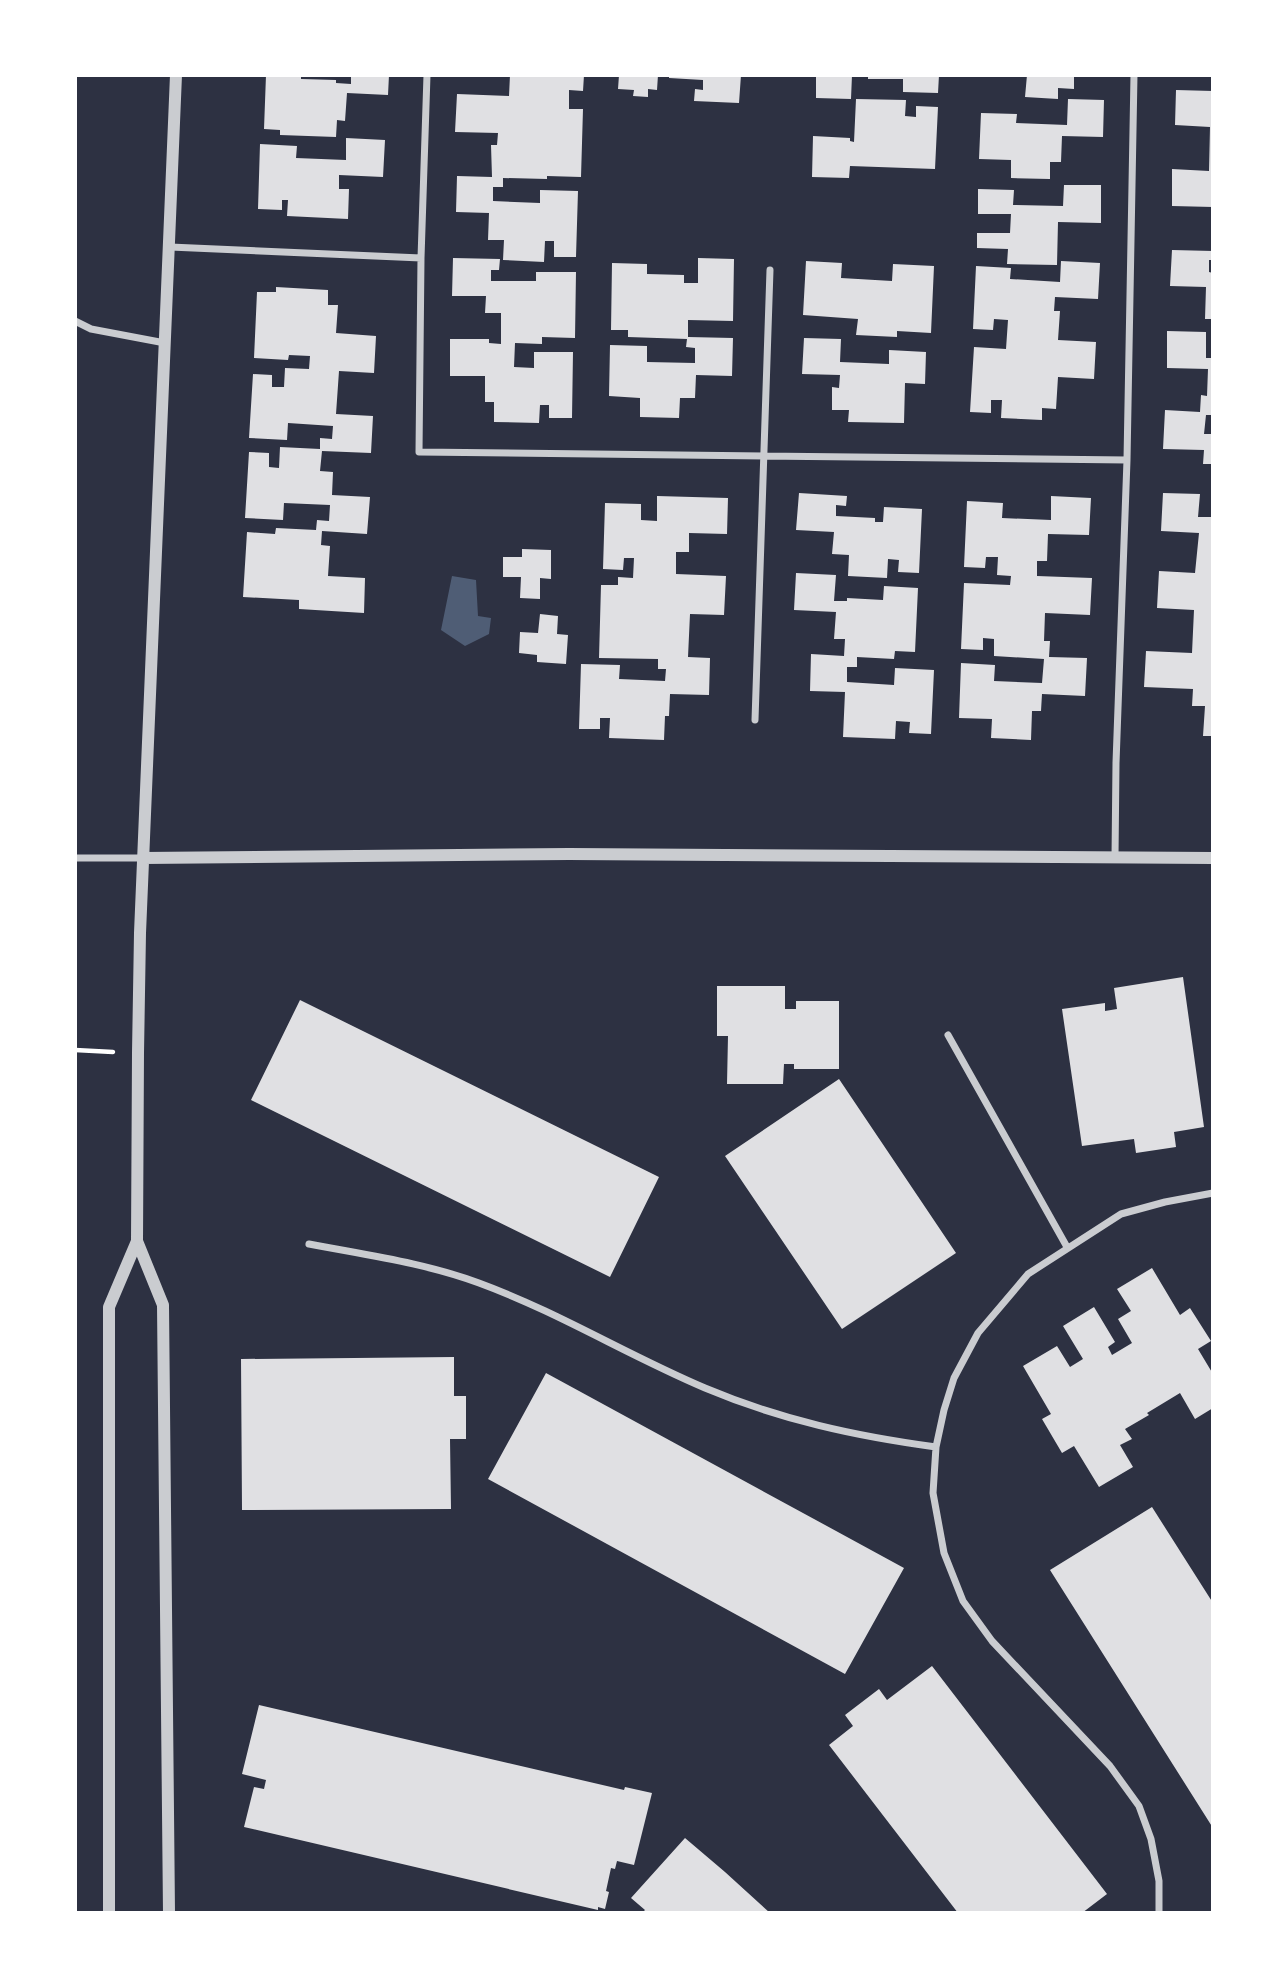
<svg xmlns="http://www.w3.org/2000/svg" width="1288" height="1988" viewBox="0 0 1288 1988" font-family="'Libre Baskerville',serif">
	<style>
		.water { fill: #4f5d75 }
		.building { fill: #e0e0e3 }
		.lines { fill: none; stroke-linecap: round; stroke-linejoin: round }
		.path { stroke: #fff; stroke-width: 4.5 }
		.minor { stroke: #caccd0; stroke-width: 7 }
		.tertiary { stroke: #caccd0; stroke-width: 12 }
	</style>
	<rect width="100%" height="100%" fill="#2d3142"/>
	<!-- water -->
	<path class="water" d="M 452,576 L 476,580 L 478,616 L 491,618 L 489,634 L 465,646 L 441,630 Z"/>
	<!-- building -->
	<path class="building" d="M 266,75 L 301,75 L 301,79 L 336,80 L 336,83 L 351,84 L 351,75 L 389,75 L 388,95 L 347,93 L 345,121 L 337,120 L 336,137 L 280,135 L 280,130 L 264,129 Z
		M 510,75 L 584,75 L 583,91 L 569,90 L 569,109 L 583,109 L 581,177 L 547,176 L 547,179 L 503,178 L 503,187 L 493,187 L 493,201 L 540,203 L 540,190 L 578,191 L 576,257 L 554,257 L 554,241 L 545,241 L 544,262 L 503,260 L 504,240 L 488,240 L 489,213 L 456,212 L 457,176 L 492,177 L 491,145 L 497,145 L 498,133 L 455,132 L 457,94 L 509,96 Z
		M 619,75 L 658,75 L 657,90 L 648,89 L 648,97 L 633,96 L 634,90 L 618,89 Z
		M 669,75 L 741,75 L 739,103 L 694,101 L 695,89 L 703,90 L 703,80 L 669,78 Z
		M 816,75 L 852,75 L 851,99 L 816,98 Z
		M 868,75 L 939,75 L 938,93 L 903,92 L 903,79 L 868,79 Z
		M 1027,75 L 1074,75 L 1074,89 L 1058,88 L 1058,99 L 1025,97 Z
		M 1176,90 L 1213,91 L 1213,207 L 1172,206 L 1172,169 L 1209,171 L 1210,127 L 1175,125 Z
		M 856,99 L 906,100 L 905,116 L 916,117 L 916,106 L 938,107 L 935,169 L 850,166 L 849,178 L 812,177 L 813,136 L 850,138 L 850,141 L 854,142 Z
		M 1068,99 L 1104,100 L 1103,137 L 1062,136 L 1061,162 L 1050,162 L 1050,179 L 1011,178 L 1011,160 L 979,159 L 981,113 L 1017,114 L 1016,123 L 1067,125 Z
		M 346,138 L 385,140 L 383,177 L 339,175 L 339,189 L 349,189 L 348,219 L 287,216 L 288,200 L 282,200 L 282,210 L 258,209 L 260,144 L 297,146 L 296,158 L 346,160 Z
		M 1064,185 L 1101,185 L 1101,223 L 1058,222 L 1057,265 L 1007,264 L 1008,249 L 977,248 L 977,233 L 1010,233 L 1011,214 L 978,214 L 978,189 L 1014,190 L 1013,205 L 1063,206 Z
		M 1172,250 L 1213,251 L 1213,260 L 1209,260 L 1209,272 L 1213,273 L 1213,319 L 1205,319 L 1206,287 L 1170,286 Z
		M 453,258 L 500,259 L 499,270 L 491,270 L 491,281 L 536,281 L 536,272 L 576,272 L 575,338 L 542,337 L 542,344 L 515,343 L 514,367 L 534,368 L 534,352 L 573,352 L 572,418 L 549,418 L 549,405 L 540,405 L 539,423 L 494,422 L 494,402 L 485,402 L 485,376 L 450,376 L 450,339 L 489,339 L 489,343 L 501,344 L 501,313 L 485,313 L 486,296 L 452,296 Z
		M 698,258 L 734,259 L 733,321 L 688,320 L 688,337 L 733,338 L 732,376 L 696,375 L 695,398 L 680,398 L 679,418 L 640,417 L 640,398 L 609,396 L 610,345 L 647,346 L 647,362 L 695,363 L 695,348 L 686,347 L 687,339 L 628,337 L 628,330 L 611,330 L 612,263 L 647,264 L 647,274 L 684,275 L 684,283 L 698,283 Z
		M 806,261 L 842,263 L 841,278 L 892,281 L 893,264 L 934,266 L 931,333 L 897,331 L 897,337 L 856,335 L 858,319 L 803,315 Z
		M 1061,261 L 1100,263 L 1098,299 L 1055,297 L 1054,311 L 1060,311 L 1058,340 L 1096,342 L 1094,379 L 1058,377 L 1056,409 L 1042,408 L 1042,420 L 1001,418 L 1002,400 L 991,400 L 991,413 L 970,412 L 974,347 L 1006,349 L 1008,320 L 994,319 L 993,330 L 973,329 L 976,266 L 1011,268 L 1010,279 L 1060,282 Z
		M 276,287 L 328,290 L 328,305 L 338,305 L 336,333 L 376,336 L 374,373 L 339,371 L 336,414 L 373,416 L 371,453 L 322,451 L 320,471 L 333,472 L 332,495 L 370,497 L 367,534 L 322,531 L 321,545 L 330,546 L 328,576 L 365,578 L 364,613 L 299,609 L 299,600 L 243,597 L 247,532 L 275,534 L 276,528 L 316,530 L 317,520 L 329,521 L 330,505 L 284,503 L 283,520 L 245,518 L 249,452 L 269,453 L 269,467 L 279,468 L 280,447 L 320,449 L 320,438 L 332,439 L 333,426 L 288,423 L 287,440 L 249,438 L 253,374 L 272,375 L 272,387 L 284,387 L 285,368 L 309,369 L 310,356 L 289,355 L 288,360 L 254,358 L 257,292 L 276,292 Z
		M 1167,331 L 1206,332 L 1206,358 L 1213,358 L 1213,415 L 1206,415 L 1204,434 L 1213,434 L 1213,464 L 1203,464 L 1204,450 L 1163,449 L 1165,410 L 1200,412 L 1201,395 L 1207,396 L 1208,369 L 1167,368 Z
		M 804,338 L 841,339 L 840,362 L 889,364 L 889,350 L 926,352 L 925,384 L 905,383 L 904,423 L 848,422 L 849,410 L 832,410 L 832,387 L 839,388 L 840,375 L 802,374 Z
		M 799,493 L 847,496 L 846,506 L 836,505 L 836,516 L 875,518 L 875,522 L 883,522 L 884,507 L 922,509 L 919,573 L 898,572 L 899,560 L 888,559 L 887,578 L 848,576 L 849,555 L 832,554 L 834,532 L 796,530 Z
		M 1163,493 L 1200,494 L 1198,517 L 1213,517 L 1213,736 L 1203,736 L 1205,706 L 1192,706 L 1193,689 L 1144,687 L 1146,651 L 1192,653 L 1194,610 L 1157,608 L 1159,571 L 1195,573 L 1199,533 L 1161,531 Z
		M 657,496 L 728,498 L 727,534 L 689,533 L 689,552 L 676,552 L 676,574 L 726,576 L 724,615 L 690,614 L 688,657 L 710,658 L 709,695 L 670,694 L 669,716 L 665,716 L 664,740 L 609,738 L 610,718 L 600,718 L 600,729 L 579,729 L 581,664 L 620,665 L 619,679 L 665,681 L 666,669 L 658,669 L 658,659 L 599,658 L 601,585 L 618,585 L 618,577 L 633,578 L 634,558 L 624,558 L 623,570 L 603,569 L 605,503 L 641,504 L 641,520 L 657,521 Z
		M 1051,496 L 1091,498 L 1089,535 L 1048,534 L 1047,561 L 1037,561 L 1037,576 L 1092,578 L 1090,615 L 1045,613 L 1044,641 L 1050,641 L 1049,657 L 1087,658 L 1085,696 L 1042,694 L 1041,711 L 1032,711 L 1031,740 L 991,738 L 992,719 L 959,718 L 961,663 L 995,665 L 994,681 L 1042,683 L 1044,659 L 994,656 L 994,639 L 983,638 L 983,650 L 961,649 L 964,583 L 1010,585 L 1011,576 L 997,575 L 998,557 L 986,557 L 985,568 L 964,567 L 967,501 L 1003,503 L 1002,518 L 1051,520 Z
		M 522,549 L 551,550 L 551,579 L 540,578 L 540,599 L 520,598 L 521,577 L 503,577 L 503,557 L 522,557 Z
		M 796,573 L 836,575 L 834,601 L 847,601 L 847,598 L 883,600 L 884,586 L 918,588 L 915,652 L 895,651 L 894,659 L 857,657 L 857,667 L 847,667 L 847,682 L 894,685 L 895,668 L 934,670 L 931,734 L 909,733 L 910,722 L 896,721 L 895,739 L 843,737 L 845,692 L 810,691 L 811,654 L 844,656 L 845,639 L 834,639 L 836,612 L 794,610 Z
		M 540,614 L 558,616 L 557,634 L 568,635 L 566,664 L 537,662 L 537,655 L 519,653 L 520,632 L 538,633 Z
		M 1183,977 L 1204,1127 L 1174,1132 L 1176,1147 L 1136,1153 L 1134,1139 L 1082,1146 L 1062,1009 L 1105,1003 L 1105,1011 L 1117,1009 L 1114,988 Z
		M 717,986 L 785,986 L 785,1009 L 796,1009 L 796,1001 L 839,1001 L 839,1069 L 794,1069 L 794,1064 L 784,1064 L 783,1084 L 727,1084 L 728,1036 L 717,1036 Z
		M 300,1000 L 659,1177 L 610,1277 L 251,1100 Z
		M 839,1079 L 956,1253 L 842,1329 L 725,1156 Z
		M 1152,1268 L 1180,1315 L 1190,1308 L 1211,1341 L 1198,1349 L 1213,1374 L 1213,1408 L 1195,1419 L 1180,1393 L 1147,1413 L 1149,1415 L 1125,1429 L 1132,1439 L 1120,1445 L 1133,1467 L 1099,1487 L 1074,1446 L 1062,1453 L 1042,1419 L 1051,1414 L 1023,1366 L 1057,1346 L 1070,1367 L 1083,1359 L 1063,1326 L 1094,1307 L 1115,1342 L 1108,1347 L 1112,1355 L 1132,1343 L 1118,1319 L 1131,1311 L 1117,1289 Z
		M 454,1357 L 454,1396 L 466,1396 L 466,1439 L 450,1439 L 451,1509 L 242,1510 L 241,1359 Z
		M 546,1373 L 904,1568 L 845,1674 L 488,1479 Z
		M 1152,1507 L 1213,1603 L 1213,1828 L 1050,1570 Z
		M 932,1666 L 1107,1894 L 1082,1913 L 958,1913 L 829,1745 L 853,1726 L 845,1715 L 879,1689 L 887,1700 Z
		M 259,1705 L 624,1790 L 625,1787 L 652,1793 L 634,1865 L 617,1861 L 615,1869 L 611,1868 L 606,1891 L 609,1892 L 605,1909 L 598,1907 L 598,1910 L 244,1827 L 254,1787 L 264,1789 L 266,1780 L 242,1774 Z
		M 685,1838 L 725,1872 L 770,1913 L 642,1913 L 645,1910 L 631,1898 Z"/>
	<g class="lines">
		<!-- path -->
		<path class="path" d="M 75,1050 L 113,1052"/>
		<!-- minor -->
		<path class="minor" d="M 427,75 L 421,258 L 419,452 L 1127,460
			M 170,247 L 421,258
			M 75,321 L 91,329 L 165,343
			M 755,720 L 770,270
			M 1115,857 L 1116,763 L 1127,460 L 1134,75
			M 75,858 L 143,858
			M 948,1035 L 1067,1247
			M 309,1244 C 366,1255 425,1263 479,1283 C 558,1312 629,1356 705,1388 C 781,1420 855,1436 936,1447
			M 1159,1913 L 1159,1881 L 1151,1839 L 1139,1806 L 1110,1766 L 992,1641 L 963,1601 L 944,1553 L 933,1493 L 936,1447 L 944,1410 L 954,1378 L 978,1333 L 1028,1274 L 1121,1214 L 1165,1202 L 1213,1193"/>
		<!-- tertiary -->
		<path class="tertiary" d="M 143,858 L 569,854 L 1213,858
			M 109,1913 L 109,1307 L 137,1241
			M 169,1913 L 163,1305 L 137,1241 L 138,1053 L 140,933 L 176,75"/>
	</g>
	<!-- border -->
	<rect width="1288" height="1988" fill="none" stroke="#ffffff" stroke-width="154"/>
</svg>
